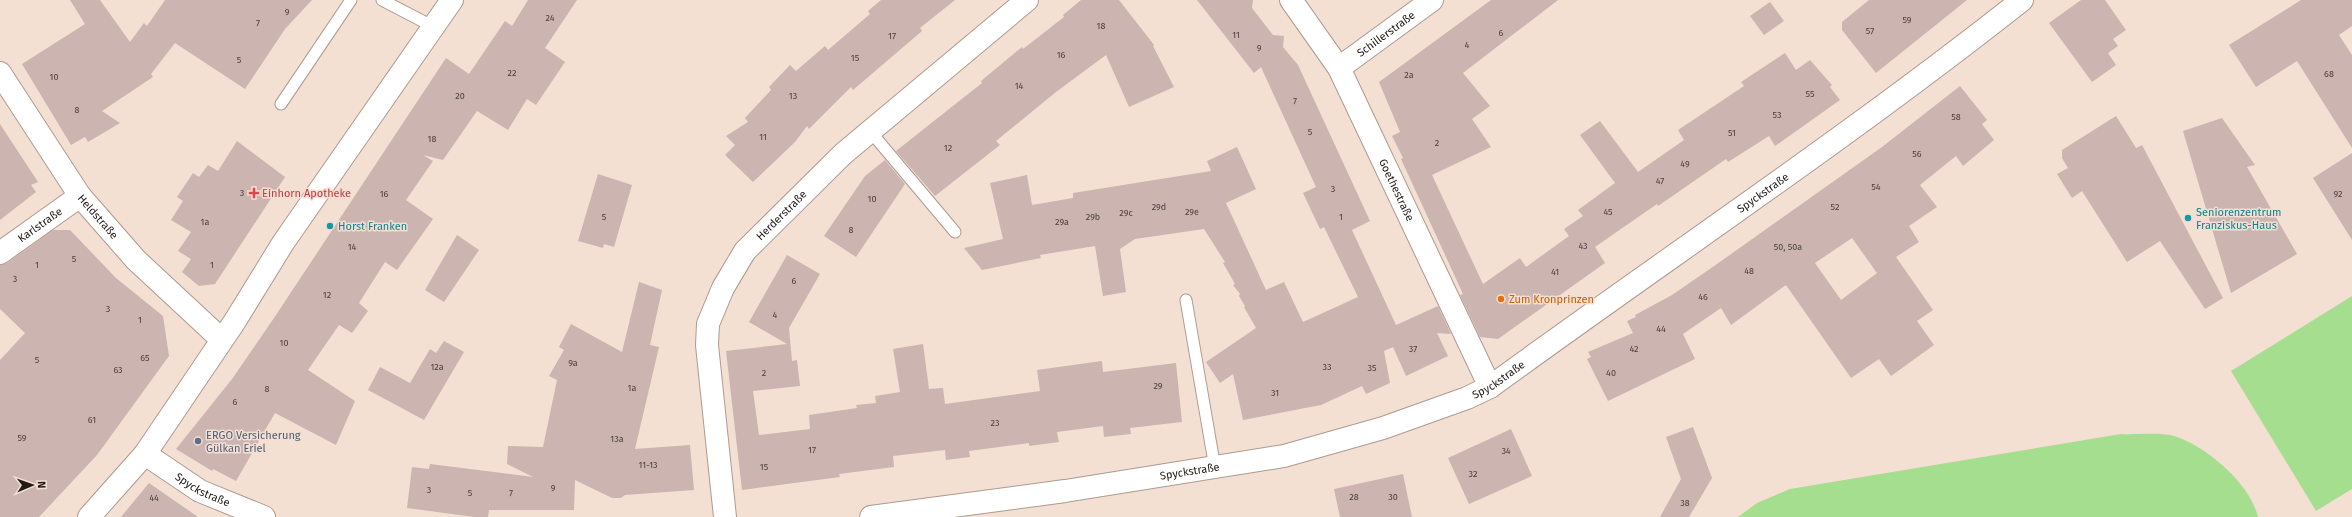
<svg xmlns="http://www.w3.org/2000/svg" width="2352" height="517" viewBox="0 0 2352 517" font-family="'Fira Sans',sans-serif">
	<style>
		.grass { fill: #a6de90 }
		.building { fill: #ccb4b1; fill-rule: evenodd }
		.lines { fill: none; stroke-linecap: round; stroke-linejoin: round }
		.lane-casing { stroke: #ae9a8f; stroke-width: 13 }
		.street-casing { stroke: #ae9a8f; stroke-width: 24 }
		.secondary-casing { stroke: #ae9a8f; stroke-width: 24 }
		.lane { stroke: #fff; stroke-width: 11 }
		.street { stroke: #fff; stroke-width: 22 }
		.secondary { stroke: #fff; stroke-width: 22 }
		.health-dot { fill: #e0444e; stroke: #f4dfd3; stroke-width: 1.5 }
		.culture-dot { fill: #0f9aa8; stroke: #f4dfd3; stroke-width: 1.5 }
		.food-dot { fill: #e8710a; stroke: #f4dfd3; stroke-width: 1.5 }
		.service-dot { fill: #5c6f8a; stroke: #f4dfd3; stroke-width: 1.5 }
		.labels { text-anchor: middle; stroke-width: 3; stroke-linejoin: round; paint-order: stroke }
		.number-label { font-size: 9px; fill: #4c403d }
		.street-label { font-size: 11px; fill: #211a16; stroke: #f4dfd3 }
		.health-label { font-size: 11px; fill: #be3a42; stroke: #f4dfd3; text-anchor: start }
		.culture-label { font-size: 11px; fill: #0d838f; stroke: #f4dfd3; text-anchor: start }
		.food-label { font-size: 11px; fill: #c56008; stroke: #f4dfd3; text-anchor: start }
		.service-label { font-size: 11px; fill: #4e5e75; stroke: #f4dfd3; text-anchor: start }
	</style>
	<rect width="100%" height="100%" fill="#f4dfd3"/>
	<!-- grass -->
	<path class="grass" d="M 2352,296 L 2352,489 L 2316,511 L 2231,371 Z
		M 2121,434 C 2136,435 2160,432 2174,436 C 2206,446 2250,483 2258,517 L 1738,517 L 1757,503 L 1790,489 Z"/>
	<!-- building -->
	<path class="building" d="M 70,0 L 100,0 L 130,42 L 144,23 L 147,26 L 165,0 L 312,0 L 285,29 L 245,89 L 175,43 L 151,74 L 153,77 L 102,111 L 120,123 L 88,142 L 85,137 L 71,145 L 22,64 L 85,24 Z
		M 528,0 L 577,0 L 545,48 L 565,62 L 536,105 L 527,99 L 508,130 L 477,111 L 443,160 L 423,155 L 433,161 L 406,200 L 433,219 L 397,270 L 385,262 L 359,303 L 368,311 L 352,333 L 339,325 L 308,370 L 355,401 L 336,445 L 275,413 L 236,481 L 213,469 L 212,471 L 176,449 L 232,379 L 274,318 L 446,58 L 469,74 L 505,21 L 512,26 Z
		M 881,0 L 955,0 L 920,28 L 922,31 L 853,90 L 851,87 L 809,129 L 807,126 L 795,142 L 753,182 L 725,155 L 735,145 L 726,136 L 748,122 L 745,118 L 771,90 L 769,87 L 790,65 L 796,71 L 825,46 L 828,50 L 870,14 L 868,11 Z
		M 1081,0 L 1119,0 L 1154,45 L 1153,46 L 1174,87 L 1129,107 L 1106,55 L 1056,92 L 996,141 L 1000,145 L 935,196 L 896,151 L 982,83 L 981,81 L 1022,47 L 1023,49 L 1064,17 L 1063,15 Z
		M 1197,0 L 1253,0 L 1252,8 L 1273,35 L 1284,36 L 1283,47 L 1298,65 L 1370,221 L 1352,230 L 1396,325 L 1438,306 L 1451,334 L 1437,333 L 1448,356 L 1406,376 L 1393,347 L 1384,351 L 1390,383 L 1366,394 L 1362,386 L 1321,405 L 1243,420 L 1233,374 L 1220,383 L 1206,362 L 1256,328 L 1244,307 L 1245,306 L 1239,296 L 1240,294 L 1233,285 L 1235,284 L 1223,263 L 1225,262 L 1204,229 L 1135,239 L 1120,249 L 1126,292 L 1103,296 L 1095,246 L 1040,255 L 1041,258 L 982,270 L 964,248 L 1003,239 L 990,183 L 1027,175 L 1032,205 L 1073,198 L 1073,193 L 1211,171 L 1207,161 L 1237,147 L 1256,189 L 1226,203 L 1266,290 L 1284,282 L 1303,322 L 1358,297 L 1324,227 L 1320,229 L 1303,193 L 1316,187 L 1261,67 L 1254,73 Z
		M 1491,0 L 1558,0 L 1463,73 L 1490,106 L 1472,119 L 1491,147 L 1432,175 L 1483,284 L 1520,258 L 1526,267 L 1569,236 L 1564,229 L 1583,216 L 1578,210 L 1615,183 L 1580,135 L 1600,121 L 1638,172 L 1684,140 L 1678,130 L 1744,86 L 1741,82 L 1785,53 L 1796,70 L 1810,60 L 1832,85 L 1830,87 L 1840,100 L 1775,146 L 1769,136 L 1728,162 L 1726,159 L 1658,206 L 1657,204 L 1595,247 L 1605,263 L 1498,339 L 1480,337 L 1460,295 L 1463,294 L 1401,159 L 1403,158 L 1392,136 L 1400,132 L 1379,82 Z
		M 1869,0 L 1967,0 L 1876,73 L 1842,30 L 1842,22 Z
		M 2081,0 L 2105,0 L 2126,30 L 2113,39 L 2118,46 L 2108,53 L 2116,65 L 2092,82 L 2049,23 Z
		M 2301,0 L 2352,0 L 2352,26 L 2339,35 L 2352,55 L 2352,148 L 2297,61 L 2256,87 L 2229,45 Z
		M 1770,2 L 1784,21 L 1764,35 L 1750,16 Z
		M 1960,86 L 1987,120 L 1982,124 L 1994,140 L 1963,166 L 1956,156 L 1920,185 L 1937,207 L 1909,226 L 1919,242 L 1896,257 L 1933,310 L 1917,321 L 1934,345 L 1891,376 L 1879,359 L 1851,378 L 1786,285 L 1731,325 L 1721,308 L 1683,334 L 1695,359 L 1608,401 L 1587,359 L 1591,357 L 1588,352 L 1633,333 L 1627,321 L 1636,317 L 1635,315 L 1672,295 L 1717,264 L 1882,147 ZM 1852,238 L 1877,273 L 1841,300 L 1815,263 Z
		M 2116,116 L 2136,148 L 2142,145 L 2223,298 L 2205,309 L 2160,241 L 2127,262 L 2082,191 L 2072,198 L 2057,174 L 2068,168 L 2062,158 L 2062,150 Z
		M 2222,118 L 2255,165 L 2247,167 L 2297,254 L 2231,293 L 2183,131 Z
		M 0,124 L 38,182 L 31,185 L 36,192 L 0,220 Z
		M 237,141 L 285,177 L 215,284 L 199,286 L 182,272 L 191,259 L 178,251 L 191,232 L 171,220 L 183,201 L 177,197 L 193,173 L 199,177 L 208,165 L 218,171 Z
		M 2352,153 L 2352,240 L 2313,178 Z
		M 885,160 L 905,184 L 856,257 L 824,236 L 865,176 Z
		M 598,174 L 632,185 L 614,247 L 604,244 L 603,248 L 578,241 Z
		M 53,230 L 70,230 L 116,278 L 163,316 L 169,356 L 97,455 L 39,517 L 0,517 L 0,360 L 25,333 L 0,309 L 0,265 L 7,263 Z
		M 457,235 L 479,250 L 444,302 L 425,290 Z
		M 787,255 L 820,274 L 789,328 L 792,361 L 797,360 L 800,386 L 753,391 L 759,435 L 810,429 L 809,415 L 857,408 L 856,405 L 876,403 L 875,396 L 900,392 L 893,349 L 923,344 L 929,389 L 943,388 L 945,404 L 1040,391 L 1037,370 L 1102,361 L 1103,372 L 1176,363 L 1182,422 L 1130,428 L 1131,434 L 1104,437 L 1103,426 L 1057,432 L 1059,442 L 1029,446 L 1029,443 L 969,451 L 970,457 L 946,460 L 945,450 L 893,456 L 894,467 L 839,474 L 840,477 L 742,490 L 726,351 L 787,344 L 749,322 Z
		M 639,282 L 662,290 L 650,345 L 659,347 L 635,449 L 690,445 L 694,490 L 625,495 L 621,498 L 612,498 L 575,480 L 574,510 L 489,510 L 488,517 L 474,517 L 407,508 L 412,467 L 429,469 L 430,464 L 533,477 L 507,464 L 508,446 L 543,447 L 557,380 L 549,376 L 564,350 L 559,347 L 571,324 L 622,352 Z
		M 444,341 L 464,352 L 424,420 L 368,390 L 380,367 L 410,383 L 430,349 L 436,353 Z
		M 1693,427 L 1712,478 L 1689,517 L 1660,517 L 1681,479 L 1666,437 Z
		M 1511,429 L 1532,476 L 1469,504 L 1448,458 Z
		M 1403,474 L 1412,517 L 1340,517 L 1334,489 Z
		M 149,483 L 198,517 L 121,517 Z"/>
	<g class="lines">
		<!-- lane casing -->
		<g class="lane-casing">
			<path id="lane" d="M 382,0 L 434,27
				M 281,104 L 351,0
				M 870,131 L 955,232
				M 1186,300 L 1215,468"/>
		</g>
		<!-- street casing -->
		<g class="street-casing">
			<g id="street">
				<path id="s1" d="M 1291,0 L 1339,68 L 1490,387"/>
				<path id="s2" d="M 1339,68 L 1432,0"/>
				<path id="s3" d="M 0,73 L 80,196 L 136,260 L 221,339"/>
				<path id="s4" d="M 0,253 L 80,196"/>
				<path id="s5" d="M 145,454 L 200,491 L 264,517"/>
				<path id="s6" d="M 725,517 L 707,345 L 708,324 L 723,288 L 745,251 L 843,154 L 1027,0"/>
				<path id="s7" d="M 871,517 L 1065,491 L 1284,456 L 1383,428 L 1467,398 L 1490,387 C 1667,258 1850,136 2022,0"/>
			</g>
		</g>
		<!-- secondary casing -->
		<g class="secondary-casing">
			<path id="secondary" d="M 89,517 L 145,454 L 235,321 L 283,243 L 452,0"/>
		</g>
		<!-- lane -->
		<use href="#lane" class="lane"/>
		<!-- street -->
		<use href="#street" class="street"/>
		<!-- secondary -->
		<use href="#secondary" class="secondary"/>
	</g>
	<!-- markers -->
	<path class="health-dot" d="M252 187h4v4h4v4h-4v4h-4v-4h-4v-4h4z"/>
	<g class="culture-dot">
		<circle cx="2188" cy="218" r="4"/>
		<circle cx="330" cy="226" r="4"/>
	</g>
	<circle class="food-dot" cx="1501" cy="299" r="4"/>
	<circle class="service-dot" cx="198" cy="441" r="4"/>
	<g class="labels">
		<!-- number labels -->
		<g class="number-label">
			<text x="287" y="15">9</text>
			<text x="550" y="21">24</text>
			<text x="1907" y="23">59</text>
			<text x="258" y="26">7</text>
			<text x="1101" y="29">18</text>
			<text x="1870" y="34">57</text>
			<text x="1501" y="36">6</text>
			<text x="1236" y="38">11</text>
			<text x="892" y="39">17</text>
			<text x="1467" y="48">4</text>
			<text x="1259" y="51">9</text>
			<text x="1061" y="58">16</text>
			<text x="855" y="61">15</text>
			<text x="239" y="63">5</text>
			<text x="512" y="76">22</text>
			<text x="2329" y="77">68</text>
			<text x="1409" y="78">2a</text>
			<text x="54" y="80">10</text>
			<text x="1019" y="89">14</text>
			<text x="1810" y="97">55</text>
			<text x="460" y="99">20</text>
			<text x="793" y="99">13</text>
			<text x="1295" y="104">7</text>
			<text x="77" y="113">8</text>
			<text x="1777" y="118">53</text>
			<text x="1956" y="120">58</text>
			<text x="1310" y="135">5</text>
			<text x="1732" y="136">51</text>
			<text x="763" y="140">11</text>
			<text x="432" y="142">18</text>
			<text x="1437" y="146">2</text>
			<text x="948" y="151">12</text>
			<text x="1917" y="157">56</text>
			<text x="1685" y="167">49</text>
			<text x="1660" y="184">47</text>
			<text x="1876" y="190">54</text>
			<text x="1333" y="192">3</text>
			<text x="242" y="196">3</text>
			<text x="384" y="197">16</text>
			<text x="2338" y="197">92</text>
			<text x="872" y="202">10</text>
			<text x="1159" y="210">29d</text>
			<text x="1835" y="210">52</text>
			<text x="1192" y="215">29e</text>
			<text x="1608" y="215">45</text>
			<text x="1126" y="216">29c</text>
			<text x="604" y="220">5</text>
			<text x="1093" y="220">29b</text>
			<text x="1341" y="220">1</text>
			<text x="205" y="225">1a</text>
			<text x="1062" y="225">29a</text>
			<text x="851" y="233">8</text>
			<text x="1583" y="249">43</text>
			<text x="352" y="250">14</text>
			<text x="1788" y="250">50, 50a</text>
			<text x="74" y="262">5</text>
			<text x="37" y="268">1</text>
			<text x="212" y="268">1</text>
			<text x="1749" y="274">48</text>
			<text x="1555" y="275">41</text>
			<text x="15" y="282">3</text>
			<text x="794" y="284">6</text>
			<text x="327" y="298">12</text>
			<text x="1703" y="300">46</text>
			<text x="108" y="312">3</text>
			<text x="775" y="318">4</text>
			<text x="140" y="323">1</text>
			<text x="1661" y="332">44</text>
			<text x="284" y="346">10</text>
			<text x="1413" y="352">37</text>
			<text x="1634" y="352">42</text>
			<text x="145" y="361">65</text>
			<text x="37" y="363">5</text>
			<text x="573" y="366">9a</text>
			<text x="437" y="370">12a</text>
			<text x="1327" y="370">33</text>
			<text x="1372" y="371">35</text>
			<text x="118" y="373">63</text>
			<text x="764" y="376">2</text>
			<text x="1611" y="376">40</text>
			<text x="1158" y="389">29</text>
			<text x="632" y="391">1a</text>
			<text x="267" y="392">8</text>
			<text x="1275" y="396">31</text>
			<text x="235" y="405">6</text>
			<text x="92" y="423">61</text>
			<text x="995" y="426">23</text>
			<text x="22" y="441">59</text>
			<text x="617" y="442">13a</text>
			<text x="812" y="453">17</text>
			<text x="1506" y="454">34</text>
			<text x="648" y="468">11-13</text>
			<text x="764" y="470">15</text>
			<text x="1473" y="477">32</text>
			<text x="553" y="491">9</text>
			<text x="429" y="493">3</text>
			<text x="470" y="496">5</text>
			<text x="511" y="496">7</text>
			<text x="1354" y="500">28</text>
			<text x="1393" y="500">30</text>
			<text x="154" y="501">44</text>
			<text x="1685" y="506">38</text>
		</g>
		<!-- street labels -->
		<g class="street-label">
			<text dy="4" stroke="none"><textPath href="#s2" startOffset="58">Schillerstraße</textPath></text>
			<text dy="4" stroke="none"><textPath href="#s1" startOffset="218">Goethestraße</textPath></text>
			<text dy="4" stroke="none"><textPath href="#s7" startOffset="970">Spyckstraße</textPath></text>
			<text dy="4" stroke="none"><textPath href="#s6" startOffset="327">Herderstraße</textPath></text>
			<text dy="4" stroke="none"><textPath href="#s3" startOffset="174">Heldstraße</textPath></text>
			<text dy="4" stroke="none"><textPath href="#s4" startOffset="49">Karlstraße</textPath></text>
			<text dy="4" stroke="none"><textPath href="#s7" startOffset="646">Spyckstraße</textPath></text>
			<text dy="4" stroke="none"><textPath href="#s7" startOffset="322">Spyckstraße</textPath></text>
			<text dy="4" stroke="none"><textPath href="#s5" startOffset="68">Spyckstraße</textPath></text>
		</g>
		<!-- health labels -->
		<g class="health-label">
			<text x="262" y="197">Einhorn Apotheke</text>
		</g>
		<!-- culture labels -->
		<g class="culture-label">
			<text x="2196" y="216">Seniorenzentrum<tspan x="2196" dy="13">Franziskus-Haus</tspan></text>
			<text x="338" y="230">Horst Franken</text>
		</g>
		<!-- food labels -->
		<g class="food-label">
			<text x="1509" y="303">Zum Kronprinzen</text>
		</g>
		<!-- service labels -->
		<g class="service-label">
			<text x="206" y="439">ERGO Versicherung<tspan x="206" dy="13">Gülkan Eriel</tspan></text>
		</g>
	</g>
	<!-- north arrow -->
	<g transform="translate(32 485) rotate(88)" stroke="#f4dfd3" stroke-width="3" paint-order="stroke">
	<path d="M0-3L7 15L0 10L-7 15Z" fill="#211a16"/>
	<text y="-6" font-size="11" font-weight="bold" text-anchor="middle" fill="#211a16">N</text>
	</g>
</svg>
